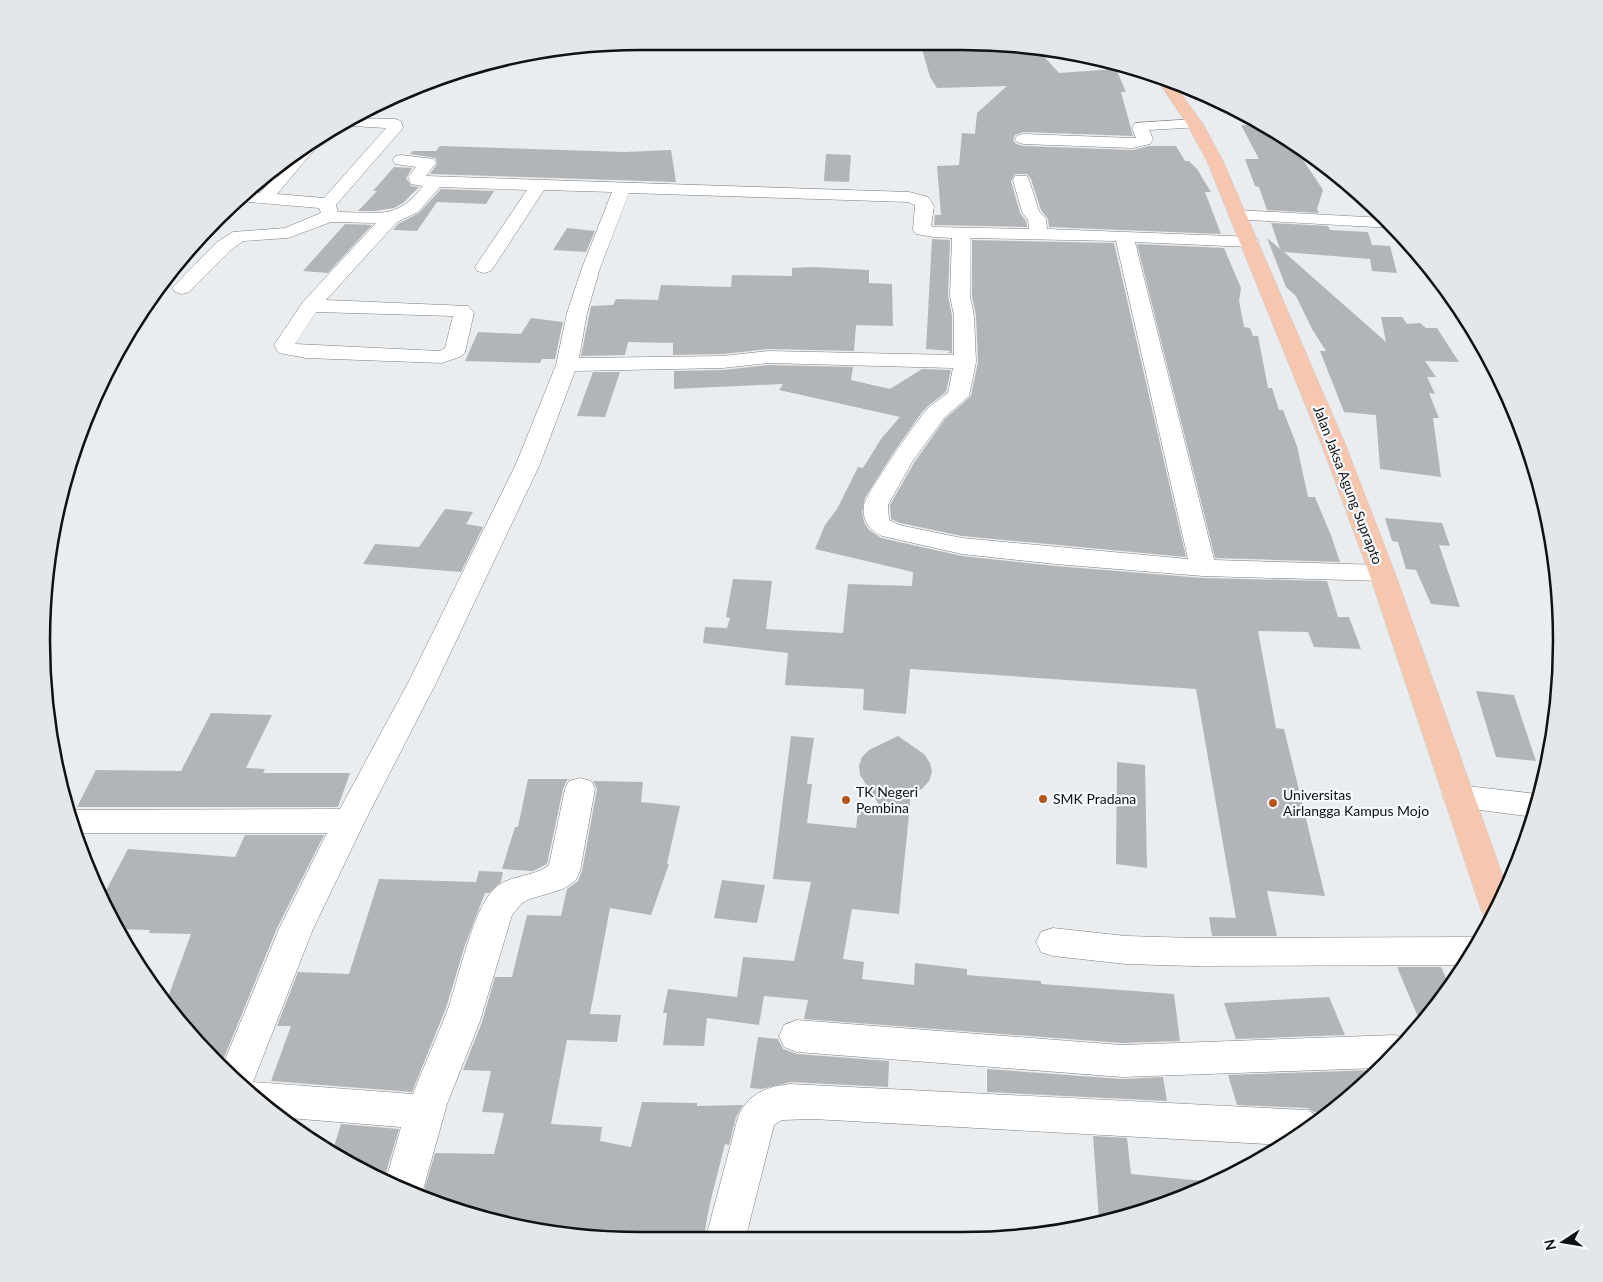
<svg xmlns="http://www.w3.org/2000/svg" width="1603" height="1282" viewBox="0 0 1603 1282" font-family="Lato,sans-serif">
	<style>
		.building { fill: #b2b5b8 }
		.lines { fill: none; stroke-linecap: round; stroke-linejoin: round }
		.minor-casing { stroke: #7c7f82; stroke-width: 1 }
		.major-casing { stroke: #cacbcb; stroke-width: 1 }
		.minor { fill: #fff; fill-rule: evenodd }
		.major { fill: #f7c6af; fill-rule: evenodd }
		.poi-dot { fill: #b8551d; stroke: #f6fafd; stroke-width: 2 }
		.labels { text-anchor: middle; stroke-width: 4.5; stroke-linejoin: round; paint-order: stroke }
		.street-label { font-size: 14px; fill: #0f1112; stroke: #f6fafd }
		.poi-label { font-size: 14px; fill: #0f1112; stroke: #f6fafd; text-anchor: start }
		.rim { fill: none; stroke: #0f1112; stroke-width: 2.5 }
	</style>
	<rect width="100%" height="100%" fill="#e9edf0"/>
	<!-- building -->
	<path class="building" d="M 920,42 L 1001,43 L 1038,50 L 1059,73 L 1116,69 L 1126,92 L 1121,92 L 1133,136 L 1023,132 L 1015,135 L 1013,140 L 1016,144 L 1023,146 L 1133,150 L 1149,146 L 1176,146 L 1185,161 L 1189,161 L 1197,169 L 1211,192 L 1205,192 L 1221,234 L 1049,227 L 1048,219 L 1041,210 L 1031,179 L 1027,174 L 1015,174 L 1011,181 L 1020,213 L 1026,221 L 1027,227 L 934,225 L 935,215 L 941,215 L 937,166 L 959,165 L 962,133 L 975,134 L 977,113 L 1007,86 L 937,88 L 930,77 Z
		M 1241,125 L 1267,126 L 1292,143 L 1323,190 L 1317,209 L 1319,213 L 1267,210 L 1259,187 L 1255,186 L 1245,159 L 1259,159 Z
		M 440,146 L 625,152 L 671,150 L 676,182 L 430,174 L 437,164 L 436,158 L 410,154 L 413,151 L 436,151 Z
		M 826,154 L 851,155 L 849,182 L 824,181 Z
		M 394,167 L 412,168 L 406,178 L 411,186 L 419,187 L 403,203 L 394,208 L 375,211 L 358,211 L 377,191 L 373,191 Z
		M 441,189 L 494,191 L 486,204 L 437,202 L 417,231 L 393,230 L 398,224 L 419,213 Z
		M 1271,223 L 1328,226 L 1330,230 L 1368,232 L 1372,245 L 1390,246 L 1397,273 L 1372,271 L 1370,259 L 1284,252 L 1386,342 L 1381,317 L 1402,317 L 1407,324 L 1420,323 L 1426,328 L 1437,328 L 1459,362 L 1425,361 L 1436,377 L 1427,377 L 1435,394 L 1429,393 L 1439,418 L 1433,418 L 1441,477 L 1380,469 L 1376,415 L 1344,412 L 1320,351 L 1326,351 L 1312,329 L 1296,296 L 1286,287 L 1267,238 L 1280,249 Z
		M 345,224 L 372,225 L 328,273 L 303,271 Z
		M 567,228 L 595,231 L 586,252 L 553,250 Z
		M 932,239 L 950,240 L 948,296 L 952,316 L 952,353 L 947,353 L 951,351 L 926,349 Z
		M 972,240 L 1114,243 L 1186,557 L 962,536 L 900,523 L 891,519 L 890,505 L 914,463 L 945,419 L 971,396 L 978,362 L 976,316 L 972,296 Z
		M 1137,244 L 1224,248 L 1241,288 L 1239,301 L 1244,327 L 1250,328 L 1253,336 L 1258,336 L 1268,388 L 1272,388 L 1279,410 L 1283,410 L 1297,446 L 1308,497 L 1315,497 L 1332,538 L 1340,562 L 1215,558 Z
		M 814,267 L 869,270 L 869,283 L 892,284 L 893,326 L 856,325 L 854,351 L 768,349 L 723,354 L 673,355 L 673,343 L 628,342 L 625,355 L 581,356 L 591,306 L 613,305 L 616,299 L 658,300 L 661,285 L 731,287 L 732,275 L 792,276 L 792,268 Z
		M 531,318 L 563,322 L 555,359 L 542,359 L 540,363 L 465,361 L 478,332 L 521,334 Z
		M 768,365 L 853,367 L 851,380 L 890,389 L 922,369 L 951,370 L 946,392 L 928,406 L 922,412 L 892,455 L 865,498 L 862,512 L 864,522 L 869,530 L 881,538 L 962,556 L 1055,566 L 1203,578 L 1327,581 L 1338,617 L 1349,617 L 1361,649 L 1314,647 L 1308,632 L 1258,631 L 1276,728 L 1284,729 L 1325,896 L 1267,891 L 1277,936 L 1212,936 L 1209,917 L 1236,918 L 1196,689 L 910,669 L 906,714 L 863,710 L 864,689 L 785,685 L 788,653 L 703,643 L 705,627 L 727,628 L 730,618 L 726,617 L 733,579 L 772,581 L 766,629 L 843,633 L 848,584 L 912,586 L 913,572 L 815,549 L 825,525 L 837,509 L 858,467 L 863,468 L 881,439 L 900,417 L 779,390 L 783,384 L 674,389 L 674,371 L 723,370 Z
		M 593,372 L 620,372 L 605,417 L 577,416 Z
		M 445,509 L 473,512 L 466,524 L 483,527 L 461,572 L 363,564 L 375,544 L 419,547 Z
		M 1385,518 L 1442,523 L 1450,546 L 1439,545 L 1460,607 L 1431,604 L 1416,570 L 1406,569 L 1398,542 L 1392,541 Z
		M 1476,691 L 1514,695 L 1536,761 L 1496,757 Z
		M 211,713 L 272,715 L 246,768 L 265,769 L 263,773 L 350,773 L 338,807 L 77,807 L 96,770 L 181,771 Z
		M 791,736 L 814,738 L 807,784 L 812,784 L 807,823 L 856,828 L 858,811 L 885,814 L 860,775 L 859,766 L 862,757 L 869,750 L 898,736 L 924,754 L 930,763 L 932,772 L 929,781 L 922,789 L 911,794 L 899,914 L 852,909 L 843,959 L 864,962 L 862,979 L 914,985 L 915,963 L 967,969 L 967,975 L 1041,981 L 1041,984 L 1174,994 L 1180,1041 L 1122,1043 L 804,1019 L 808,1000 L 764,996 L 759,1025 L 707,1018 L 704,1046 L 663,1045 L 667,1013 L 663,1013 L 668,989 L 737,997 L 743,957 L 794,961 L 811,882 L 773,879 Z
		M 1117,762 L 1145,765 L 1147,868 L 1116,864 Z
		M 528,779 L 571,779 L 567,780 L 563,789 L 547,864 L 533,871 L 502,869 L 515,827 L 518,827 Z
		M 593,781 L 643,782 L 641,802 L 680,806 L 667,864 L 669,864 L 651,915 L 610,908 L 590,1014 L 621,1015 L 617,1042 L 567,1040 L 551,1124 L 602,1127 L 600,1141 L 631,1147 L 642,1102 L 697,1103 L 697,1106 L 743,1105 L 736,1117 L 729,1145 L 725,1144 L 710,1203 L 703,1241 L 641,1241 L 524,1229 L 422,1198 L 435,1153 L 494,1154 L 504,1113 L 482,1112 L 491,1071 L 463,1070 L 482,1022 L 495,977 L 512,977 L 527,915 L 561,916 L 567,889 L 578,881 L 582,871 L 597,789 Z
		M 245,835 L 324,835 L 277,928 L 221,1065 L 190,1036 L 166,1003 L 191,934 L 149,933 L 150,930 L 117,929 L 103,896 L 128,849 L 235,857 Z
		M 479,871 L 503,872 L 501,882 L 489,893 L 485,893 L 465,945 L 446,1008 L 412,1092 L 271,1081 L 291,1026 L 277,1026 L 298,972 L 349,974 L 379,879 L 476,882 Z
		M 722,880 L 765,885 L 757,923 L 714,918 Z
		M 1397,967 L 1441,967 L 1450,987 L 1438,1006 L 1421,1024 Z
		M 1329,997 L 1345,1035 L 1236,1039 L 1224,1003 Z
		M 758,1037 L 778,1039 L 783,1049 L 797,1054 L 889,1061 L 888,1087 L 790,1082 L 762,1089 L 750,1088 Z
		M 987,1069 L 1122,1079 L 1163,1077 L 1167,1101 L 987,1092 Z
		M 1378,1070 L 1357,1092 L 1331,1111 L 1314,1112 L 1307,1108 L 1237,1105 L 1228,1075 Z
		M 341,1124 L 399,1129 L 384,1179 L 333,1150 Z
		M 1093,1136 L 1127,1138 L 1131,1174 L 1214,1182 L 1155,1209 L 1099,1220 Z"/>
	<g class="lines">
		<!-- minor casing -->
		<g class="minor-casing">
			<path id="minor" d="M 351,118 L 395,119 L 401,121 L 403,128 L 336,205 L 338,212 C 377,212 397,221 423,186 L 411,184 L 408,177 L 416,167 L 395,164 L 393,160 L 395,156 L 401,155 L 434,159 L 436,163 L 426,176 L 909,192 L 928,197 L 934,206 L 931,226 L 934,227 L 1029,229 L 1028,220 L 1022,212 L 1013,180 L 1015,176 L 1027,176 L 1029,180 L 1039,211 L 1046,219 L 1047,229 L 1256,237 L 1259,241 L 1256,245 L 1250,247 L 1135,242 L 1214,560 L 1382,565 L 1391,567 L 1395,573 L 1391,579 L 1382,581 L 1203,576 L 1055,564 L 962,554 L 882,536 C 870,530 862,522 864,506 C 865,495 919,417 929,407 C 935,402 942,398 948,393 L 953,368 L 768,363 L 723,368 L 575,371 L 540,464 L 437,681 L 365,821 L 313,929 L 253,1082 L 413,1094 C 424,1065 437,1038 448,1009 C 459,978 472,911 494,889 C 509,874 533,878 549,865 L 565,789 L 569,781 L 580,778 L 591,781 L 595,789 L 580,871 L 576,880 L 563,889 L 530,899 L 522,903 L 512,915 L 480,1021 L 447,1104 L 423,1190 L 420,1198 L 411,1195 L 386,1180 L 401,1127 L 276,1117 L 222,1067 L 279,929 L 327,833 L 77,833 L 68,810 L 340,809 L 409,681 L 516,464 L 556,365 L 567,313 L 582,268 L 612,192 L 544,190 L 491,271 L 484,273 L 477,271 L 475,267 L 527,190 L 440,187 L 418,212 L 397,222 L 326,300 L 468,306 L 474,313 L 465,352 L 462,356 L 442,363 L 306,358 L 279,353 L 274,345 L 303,302 L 376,223 L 331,222 L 288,238 L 243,241 L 231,250 L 189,292 L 182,294 L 175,292 L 172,288 L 217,242 L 233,232 L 285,228 L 321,213 L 319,208 L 238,201 L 249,192 L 260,193 L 283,166 L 314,142 L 317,146 L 315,149 L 277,194 L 324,198 L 386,128 L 336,125 ZM 629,193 L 908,202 L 915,205 L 913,230 L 916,234 L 934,237 L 952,238 L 950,296 L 954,316 L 954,355 L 768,351 L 723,356 L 579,358 L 587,313 L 600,268 ZM 970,238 L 1116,241 L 1188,559 L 962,538 L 899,525 L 889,520 L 888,505 L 912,462 L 944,418 L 969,396 L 976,362 L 974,316 L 970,296 ZM 316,312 L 453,316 L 445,348 L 440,351 L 295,344 Z
				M 1195,119 L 1201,121 L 1203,124 L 1201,127 L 1149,130 L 1153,139 L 1150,144 L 1133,148 L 1023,144 L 1017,142 L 1015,139 L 1017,136 L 1023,134 L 1133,138 L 1136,138 L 1132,128 L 1135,123 Z
				M 1237,210 L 1384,218 L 1393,228 L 1231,219 L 1228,215 L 1231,211 Z
				M 1458,785 L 1538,794 L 1541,795 L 1533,817 L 1458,807 L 1447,804 L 1442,796 L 1447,788 Z
				M 1053,928 L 1126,936 L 1194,938 L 1472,937 L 1479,939 L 1463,965 L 1194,966 L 1126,964 L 1053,956 L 1041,952 L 1036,942 L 1041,932 Z
				M 797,1020 L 1122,1045 L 1395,1035 L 1407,1039 L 1380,1068 L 1122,1077 L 797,1052 L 784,1047 L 779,1036 L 784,1025 Z
				M 790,1084 L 1307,1110 L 1322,1118 L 1284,1145 L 813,1119 L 782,1120 L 774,1125 L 745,1240 L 705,1241 L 738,1117 C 748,1094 765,1087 790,1084 Z"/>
		</g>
		<!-- major casing -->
		<g class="major-casing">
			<path id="major" d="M 1157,74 L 1172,81 L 1203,124 L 1223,161 L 1346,446 L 1395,573 L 1507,888 L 1500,907 L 1491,921 L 1486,920 L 1481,910 L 1369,573 L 1322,446 L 1207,161 L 1187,124 L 1155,77 Z"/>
		</g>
		<!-- minor -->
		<use href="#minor" class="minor"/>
		<!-- major -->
		<use href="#major" class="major"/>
	</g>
	<!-- markers -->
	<g class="poi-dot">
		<circle cx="1043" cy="799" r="5"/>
		<circle cx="846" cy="800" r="5"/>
		<circle cx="1273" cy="803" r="5"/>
	</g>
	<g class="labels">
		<!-- street labels -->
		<g class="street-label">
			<text transform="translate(1348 485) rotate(69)" y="5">Jalan Jaksa Agung Suprapto</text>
		</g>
		<!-- poi labels -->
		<g class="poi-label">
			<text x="856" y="797">TK Negeri<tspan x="856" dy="16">Pembina</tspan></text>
			<text x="1283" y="800">Universitas<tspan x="1283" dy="16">Airlangga Kampus Mojo</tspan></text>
			<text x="1053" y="804">SMK Pradana</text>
		</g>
	</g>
	<!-- crop -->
	<path d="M0 0H1603V1282H0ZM641 50H962A591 591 0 0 1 1553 641V641A591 591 0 0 1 962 1232H641A591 591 0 0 1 50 641V641A591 591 0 0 1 641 50Z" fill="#e4e7ea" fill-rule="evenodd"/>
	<path class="rim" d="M641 50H962A591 591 0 0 1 1553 641V641A591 591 0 0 1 962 1232H641A591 591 0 0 1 50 641V641A591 591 0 0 1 641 50Z"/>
	<!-- north arrow -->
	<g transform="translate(1563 1242) rotate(258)" stroke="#f6fafd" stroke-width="4" paint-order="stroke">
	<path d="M0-4L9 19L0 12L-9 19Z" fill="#0f1112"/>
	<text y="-8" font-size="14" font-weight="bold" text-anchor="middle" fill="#0f1112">N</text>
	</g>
</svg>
